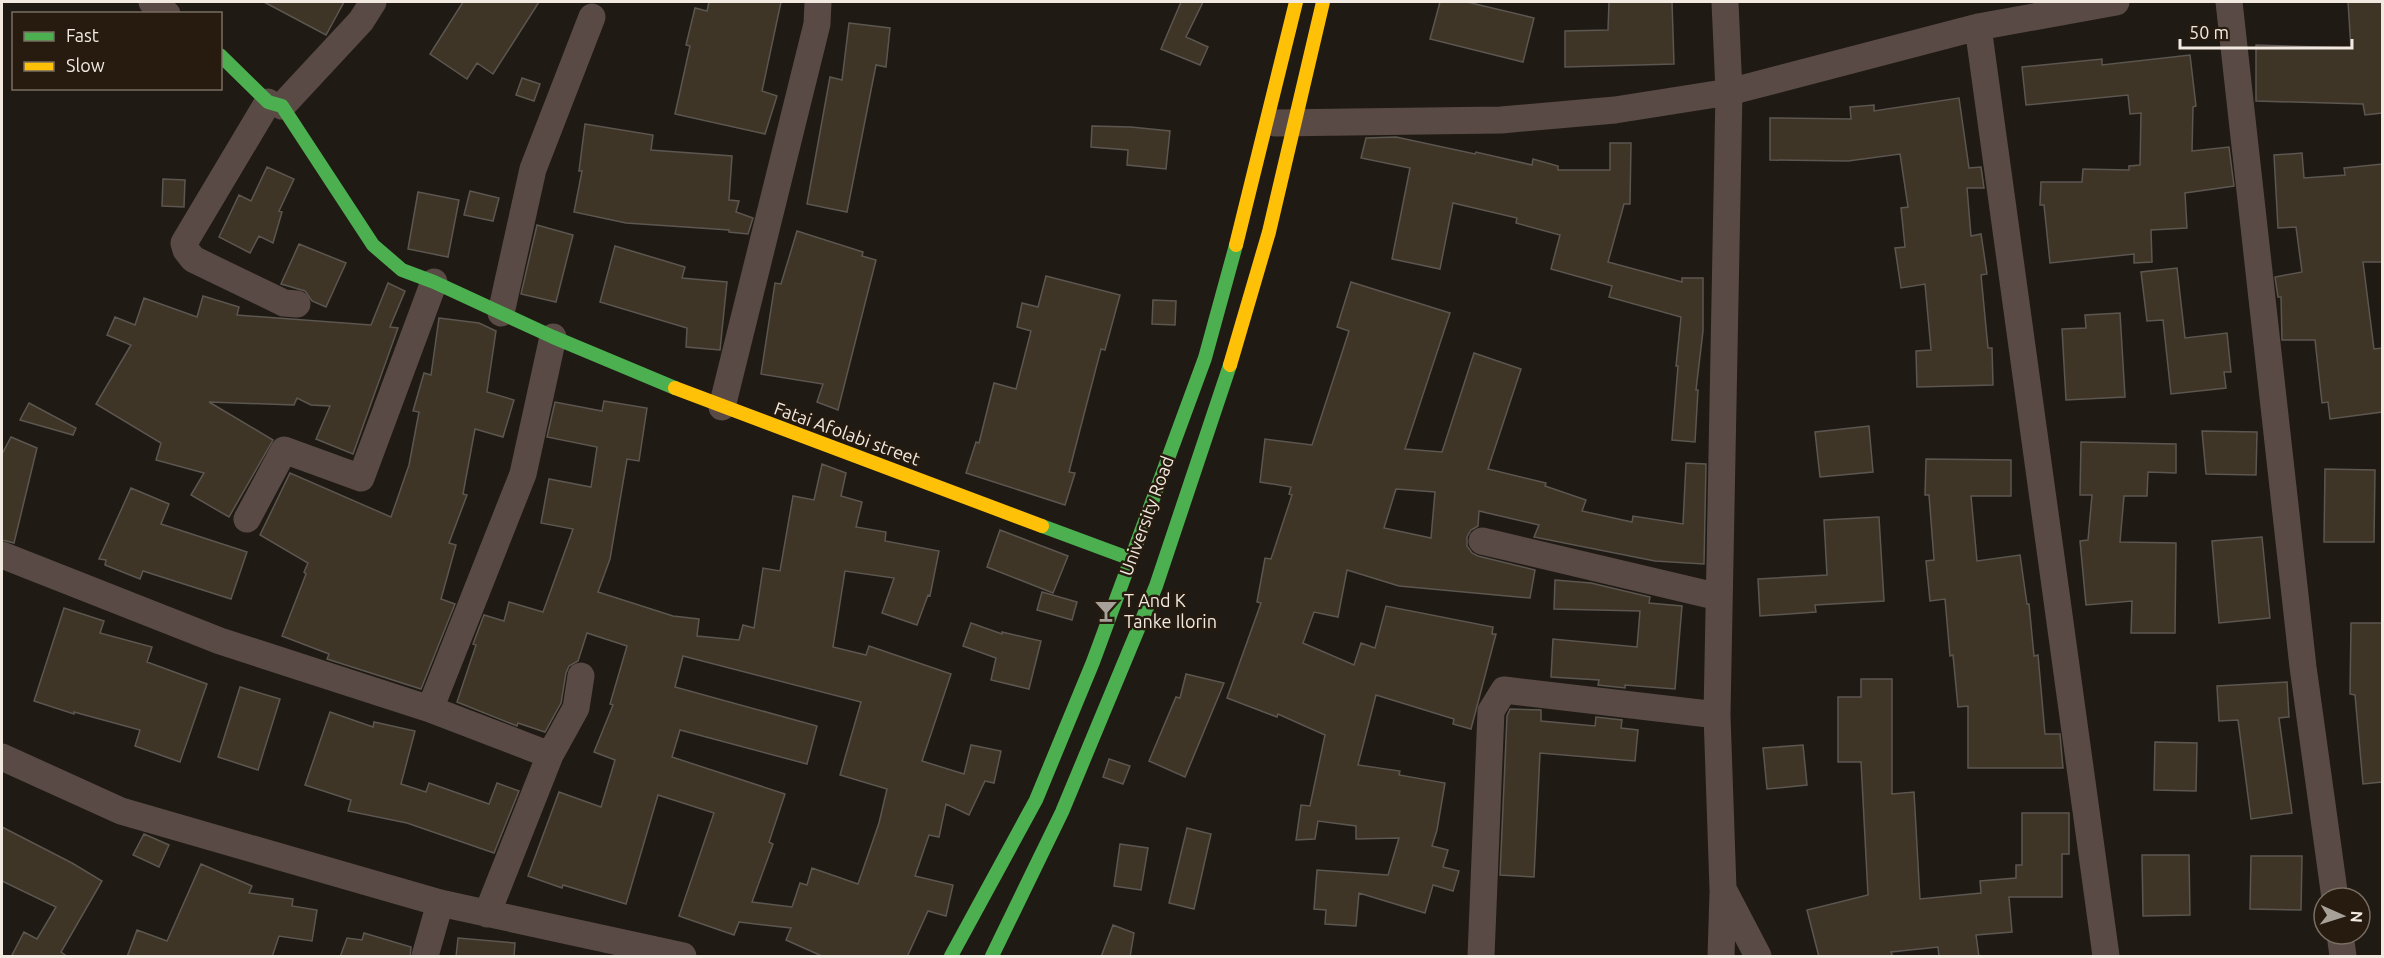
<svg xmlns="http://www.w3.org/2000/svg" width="2384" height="958" viewBox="0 0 2384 958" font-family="Ubuntu,sans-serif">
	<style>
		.building { fill: #3f3526; stroke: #5c5651; stroke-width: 1.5; fill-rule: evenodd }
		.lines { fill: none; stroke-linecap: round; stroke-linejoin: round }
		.street { stroke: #594a45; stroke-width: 27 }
		.fast { stroke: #4caf50; stroke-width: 14 }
		.slow { stroke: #ffc107; stroke-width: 14 }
		.labels { text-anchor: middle; stroke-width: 5; stroke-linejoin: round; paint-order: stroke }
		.street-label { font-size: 18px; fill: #f2eae1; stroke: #261b0e }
		.poi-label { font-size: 18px; fill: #f2eae1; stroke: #261b0e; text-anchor: start }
	</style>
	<rect width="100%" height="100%" fill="#201a14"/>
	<!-- building -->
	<path class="building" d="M 264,2 L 344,2 L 326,35 Z
		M 463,2 L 539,2 L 493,74 L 477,63 L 467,79 L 430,54 Z
		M 709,2 L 781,2 L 762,91 L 777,96 L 765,134 L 675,114 L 690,46 L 686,45 L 695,8 L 707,11 Z
		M 1181,2 L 1203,2 L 1186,37 L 1208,47 L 1200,65 L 1161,49 Z
		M 1440,2 L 1467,2 L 1534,18 L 1523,62 L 1430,39 Z
		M 1609,2 L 1672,2 L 1674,64 L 1565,67 L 1565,31 L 1608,30 Z
		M 2348,2 L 2382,2 L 2382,113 L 2365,115 L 2363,104 L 2256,101 L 2256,45 L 2351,48 Z
		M 849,23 L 890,28 L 886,67 L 876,65 L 847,212 L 807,204 L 830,77 L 842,80 Z
		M 2190,55 L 2196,106 L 2193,107 L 2192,151 L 2229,147 L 2234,186 L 2185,193 L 2187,228 L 2151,230 L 2152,262 L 2134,263 L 2134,254 L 2050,263 L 2044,205 L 2040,205 L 2041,182 L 2082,182 L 2083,169 L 2129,170 L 2129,166 L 2140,165 L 2141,113 L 2130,114 L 2128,95 L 2026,105 L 2022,67 L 2102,59 L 2102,65 Z
		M 522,78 L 540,84 L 534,101 L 516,95 Z
		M 1959,98 L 1969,168 L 1981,167 L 1984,188 L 1967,188 L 1971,236 L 1981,234 L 1987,274 L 1981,275 L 1988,348 L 1992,348 L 1993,385 L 1917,387 L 1916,351 L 1931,350 L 1925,284 L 1901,288 L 1895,248 L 1905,247 L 1901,208 L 1908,207 L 1900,154 L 1848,161 L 1770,160 L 1770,118 L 1851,119 L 1850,107 L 1874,105 L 1874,111 Z
		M 585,124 L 653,135 L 651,150 L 732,156 L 729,200 L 739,201 L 736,212 L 753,218 L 748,234 L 729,232 L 729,230 L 626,223 L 574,212 L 582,171 L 579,171 Z
		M 1092,126 L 1131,127 L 1170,131 L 1166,169 L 1127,165 L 1128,150 L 1091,147 Z
		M 1396,137 L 1475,154 L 1476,152 L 1532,165 L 1533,159 L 1558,166 L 1558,170 L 1610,170 L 1610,143 L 1631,143 L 1630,204 L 1624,204 L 1608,262 L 1682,282 L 1682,278 L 1703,278 L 1703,331 L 1696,390 L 1698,390 L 1695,442 L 1672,440 L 1678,366 L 1676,366 L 1681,317 L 1609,297 L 1612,286 L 1551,269 L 1560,235 L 1516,223 L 1517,218 L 1453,203 L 1440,269 L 1392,259 L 1410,168 L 1361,158 L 1366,138 Z
		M 2302,153 L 2304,178 L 2345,175 L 2344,168 L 2382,164 L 2382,262 L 2363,262 L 2374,349 L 2382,348 L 2382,412 L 2330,419 L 2328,402 L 2322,403 L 2315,340 L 2282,340 L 2281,297 L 2278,297 L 2275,277 L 2302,272 L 2296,227 L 2278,228 L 2274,155 Z
		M 267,167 L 294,179 L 279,211 L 282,212 L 273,243 L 259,236 L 250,253 L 219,237 L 239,195 L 251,201 Z
		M 163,179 L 185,180 L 184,207 L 162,206 Z
		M 470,191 L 499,198 L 493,221 L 464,215 Z
		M 418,192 L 459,200 L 448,257 L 408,249 Z
		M 537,225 L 573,235 L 556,302 L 521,294 Z
		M 797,231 L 863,252 L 862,256 L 876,260 L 838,410 L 817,402 L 823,384 L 761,374 L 775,283 L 781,284 Z
		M 299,244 L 346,263 L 326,307 L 312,301 L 305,291 L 281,284 Z
		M 615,246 L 685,267 L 682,278 L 727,282 L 720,350 L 686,347 L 687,328 L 600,302 Z
		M 2177,268 L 2185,338 L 2227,333 L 2231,372 L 2224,372 L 2226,388 L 2171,394 L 2163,320 L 2147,321 L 2141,272 Z
		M 1046,276 L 1120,295 L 1105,350 L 1101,349 L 1069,472 L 1075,473 L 1065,505 L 966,473 L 976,442 L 979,443 L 994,383 L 1016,389 L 1031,331 L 1017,327 L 1022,303 L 1038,307 Z
		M 1351,282 L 1450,313 L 1405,449 L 1442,452 L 1474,353 L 1521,369 L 1488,469 L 1546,483 L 1545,486 L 1586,500 L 1582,511 L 1632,522 L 1633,516 L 1683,524 L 1686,463 L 1706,464 L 1704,564 L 1655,561 L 1534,537 L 1539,525 L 1479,511 L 1478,526 L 1471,530 L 1467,537 L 1467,546 L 1472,553 L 1478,556 L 1535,570 L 1530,598 L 1399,586 L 1347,570 L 1338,617 L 1314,612 L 1303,643 L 1354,665 L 1361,643 L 1375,648 L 1386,606 L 1493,627 L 1492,634 L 1496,634 L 1471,729 L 1453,724 L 1454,719 L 1376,695 L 1358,765 L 1400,771 L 1399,775 L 1445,783 L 1437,830 L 1432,846 L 1448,850 L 1443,867 L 1459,871 L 1453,891 L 1433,885 L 1425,913 L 1359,893 L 1356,926 L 1325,924 L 1326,910 L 1314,909 L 1317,870 L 1388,875 L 1399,838 L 1356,839 L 1356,826 L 1318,821 L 1315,839 L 1296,840 L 1301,805 L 1310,806 L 1325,735 L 1278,714 L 1277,717 L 1227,698 L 1261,603 L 1257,602 L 1265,558 L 1271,559 L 1292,495 L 1289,494 L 1291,487 L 1260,482 L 1265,439 L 1312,445 L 1349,331 L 1337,327 ZM 1396,489 L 1435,492 L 1431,538 L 1384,528 Z
		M 388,283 L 405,291 L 390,327 L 398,328 L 353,454 L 316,439 L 330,406 L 311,405 L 297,398 L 294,405 L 209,402 L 273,440 L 229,517 L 191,495 L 204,473 L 156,460 L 161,443 L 96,404 L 131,345 L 107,335 L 115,317 L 135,325 L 144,298 L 197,317 L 203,296 L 239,307 L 237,315 L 371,325 Z
		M 1153,300 L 1176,301 L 1175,325 L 1152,324 Z
		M 2120,313 L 2125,397 L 2066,400 L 2062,329 L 2086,328 L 2085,315 Z
		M 439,318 L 479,323 L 496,331 L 487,392 L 514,400 L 503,437 L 475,429 L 463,494 L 467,495 L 449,543 L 456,545 L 441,599 L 455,604 L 421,689 L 327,659 L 329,654 L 282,636 L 306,574 L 304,572 L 308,563 L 260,535 L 290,473 L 391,517 L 409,465 L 419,412 L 413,411 L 424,373 L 431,375 Z
		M 604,401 L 647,408 L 639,461 L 627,459 L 610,559 L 598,592 L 673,616 L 699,619 L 697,636 L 739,640 L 743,625 L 754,628 L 763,568 L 780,571 L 793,496 L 814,500 L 822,464 L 846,473 L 841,496 L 862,502 L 856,527 L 886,532 L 885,541 L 939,551 L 930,596 L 928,595 L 917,625 L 882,613 L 894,578 L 845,571 L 833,647 L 866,655 L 869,646 L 951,674 L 922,761 L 964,774 L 971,745 L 1001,751 L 994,783 L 985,781 L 969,815 L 946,804 L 939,837 L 929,835 L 915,876 L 953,885 L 946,916 L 928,911 L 907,957 L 824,957 L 786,940 L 791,928 L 739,922 L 734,935 L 679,916 L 714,813 L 658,795 L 626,904 L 563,885 L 562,888 L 528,876 L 559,792 L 601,807 L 615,760 L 594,752 L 613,705 L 610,704 L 627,646 L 587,633 L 578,661 L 569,666 L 566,673 L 561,703 L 545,732 L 518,723 L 517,726 L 457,702 L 476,645 L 473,644 L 484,615 L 504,621 L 509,602 L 543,612 L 573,529 L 541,523 L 549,479 L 591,487 L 597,447 L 547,437 L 555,402 L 602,411 ZM 683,656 L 861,702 L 840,775 L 887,789 L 879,823 L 858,884 L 812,868 L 807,885 L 800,883 L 792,907 L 752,902 L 773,844 L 769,842 L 785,794 L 672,757 L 680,730 L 807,764 L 817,726 L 675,687 Z
		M 29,403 L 76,428 L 73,435 L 20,420 Z
		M 1869,426 L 1873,472 L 1820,477 L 1815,432 Z
		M 2202,431 L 2257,432 L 2256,475 L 2206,474 Z
		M 11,437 L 37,448 L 14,543 L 2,540 L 2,454 Z
		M 2081,442 L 2176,444 L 2176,473 L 2148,472 L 2147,496 L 2124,496 L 2120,542 L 2176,543 L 2175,633 L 2131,633 L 2132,601 L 2086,605 L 2080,541 L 2088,540 L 2092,495 L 2080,495 Z
		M 1926,459 L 2011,460 L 2011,496 L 1971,496 L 1977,561 L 2020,555 L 2027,604 L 2029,604 L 2034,656 L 2038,655 L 2045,734 L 2060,734 L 2063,768 L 1968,768 L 1968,706 L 1958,707 L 1953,655 L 1950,656 L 1945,599 L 1930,601 L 1926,561 L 1934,560 L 1929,495 L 1925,495 Z
		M 2325,469 L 2375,470 L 2374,542 L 2324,542 Z
		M 131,488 L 169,504 L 161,524 L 247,552 L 231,599 L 143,571 L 140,579 L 105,565 L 106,560 L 99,559 Z
		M 1879,517 L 1884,601 L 1815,605 L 1816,612 L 1760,616 L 1758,579 L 1827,575 L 1824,520 Z
		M 1000,530 L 1068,556 L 1053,593 L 987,567 Z
		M 2262,537 L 2270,618 L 2219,623 L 2212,541 Z
		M 1555,580 L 1591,583 L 1650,597 L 1649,603 L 1682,606 L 1675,689 L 1625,685 L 1625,688 L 1598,685 L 1599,680 L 1551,677 L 1553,639 L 1637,647 L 1640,611 L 1554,609 Z
		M 1042,592 L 1077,602 L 1072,620 L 1037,610 Z
		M 64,608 L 104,621 L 100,633 L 152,647 L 147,662 L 207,684 L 180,762 L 135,746 L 140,730 L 74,712 L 74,714 L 34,701 Z
		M 971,623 L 1002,634 L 1002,632 L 1041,641 L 1029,689 L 991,680 L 996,658 L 963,646 Z
		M 2351,623 L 2382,623 L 2382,782 L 2363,784 L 2355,695 L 2350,694 Z
		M 1186,674 L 1224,683 L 1185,777 L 1149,761 L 1176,697 L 1180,698 Z
		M 1861,679 L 1892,679 L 1892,794 L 1914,792 L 1920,899 L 1981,893 L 1980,881 L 2016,878 L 2016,865 L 2022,865 L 2022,813 L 2069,813 L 2069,854 L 2062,854 L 2062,897 L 2009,897 L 2012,932 L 1976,935 L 1979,957 L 1939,957 L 1938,947 L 1891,952 L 1893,957 L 1819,957 L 1807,910 L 1868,895 L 1861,762 L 1838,762 L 1838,697 L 1861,697 Z
		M 2287,682 L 2289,717 L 2279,718 L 2292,813 L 2251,819 L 2238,720 L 2219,721 L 2217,686 Z
		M 240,687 L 280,699 L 258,770 L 218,757 Z
		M 1510,709 L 1541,710 L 1541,721 L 1595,726 L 1596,717 L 1622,720 L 1621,728 L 1638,730 L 1635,761 L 1540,753 L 1534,877 L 1500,875 L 1507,716 Z
		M 330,712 L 373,727 L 374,722 L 415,731 L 401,784 L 426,792 L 429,783 L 489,804 L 497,783 L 519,791 L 494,853 L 407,823 L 348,811 L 351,800 L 305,785 Z
		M 2155,742 L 2197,743 L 2196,791 L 2154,790 Z
		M 1803,745 L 1807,785 L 1767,789 L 1763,748 Z
		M 1109,759 L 1130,766 L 1123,784 L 1103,777 Z
		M 2,827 L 72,863 L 102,881 L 61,952 L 68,957 L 11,957 L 24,932 L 37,939 L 56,907 L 2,881 Z
		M 1187,828 L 1211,834 L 1194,909 L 1169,903 Z
		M 144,834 L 169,845 L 159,867 L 133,855 Z
		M 1120,844 L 1148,848 L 1141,890 L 1114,886 Z
		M 2142,855 L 2189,855 L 2190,915 L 2143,916 Z
		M 2251,856 L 2302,856 L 2301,910 L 2250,909 Z
		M 201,864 L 252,886 L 249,893 L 293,899 L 292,906 L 317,910 L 312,941 L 279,936 L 272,957 L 127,957 L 137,930 L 167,941 Z
		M 1113,925 L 1134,933 L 1130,957 L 1101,957 Z
		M 364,933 L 411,947 L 410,957 L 340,957 L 347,938 L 362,940 Z
		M 458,938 L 515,943 L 514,957 L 456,957 Z"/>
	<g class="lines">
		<!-- street -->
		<path class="street" d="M 152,2 L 167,14
			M 1725,2 L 1729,92 L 1717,715 L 1723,889 L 1758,956
			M 2229,2 L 2303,667 L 2335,898
			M 1978,27 L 2106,956
			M 268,102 L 184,243 L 186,250 L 193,259 L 284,303 L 297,304
			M 282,106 L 361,21 L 373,2
			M 1275,123 L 1501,120 L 1615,110 L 1729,92 L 1978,27 L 2116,2
			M 501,313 L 533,169 L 592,17
			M 722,407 L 817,24 L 818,2
			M 247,519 L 284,450 L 361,478 L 434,282
			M 1482,541 L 1719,597
			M 2,555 L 220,641 L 430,709 L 550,755
			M 430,709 L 523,474 L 553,337
			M 2,757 L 121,811 L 440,903 L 683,956
			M 487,914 L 550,755 L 576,708 L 581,676
			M 2340,934 L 2343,956
			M 425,956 L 440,903
			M 1481,956 L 1491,711 L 1504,690 L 1717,715
			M 1721,956 L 1723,893"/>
		<!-- fast -->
		<path class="fast" d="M 220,55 L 268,102 L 282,106 L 373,245 L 402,270 L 434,282 L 553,337 L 675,388
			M 1042,526 L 1131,559
			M 951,956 L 1036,800 L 1093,662 L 1205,358 L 1236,245
			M 992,956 L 1062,812 L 1156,586 L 1230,365"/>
		<!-- slow -->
		<path class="slow" d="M 1236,245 L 1296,2
			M 1230,365 L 1269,232 L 1323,2
			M 675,388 L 1042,526"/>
	</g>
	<!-- icons -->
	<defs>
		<g id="bar-bare" transform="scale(1.8)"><path d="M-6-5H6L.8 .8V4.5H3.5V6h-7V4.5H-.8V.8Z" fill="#a8a199" stroke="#261b0e" stroke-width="2.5" paint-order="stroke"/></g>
	</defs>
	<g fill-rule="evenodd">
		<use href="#bar-bare" x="1106" y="611"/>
	</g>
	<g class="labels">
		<!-- street labels -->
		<g class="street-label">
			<text transform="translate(847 434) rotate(20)" y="6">Fatai Afolabi street</text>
			<text transform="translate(1147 516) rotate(-70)" y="6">University Road</text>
		</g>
		<!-- poi labels -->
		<g class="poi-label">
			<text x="1124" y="607">T And K<tspan x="1124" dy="21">Tanke Ilorin</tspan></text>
		</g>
	</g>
	<!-- border -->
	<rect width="2384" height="958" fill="none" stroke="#f2eae1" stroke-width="6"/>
	<!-- legend -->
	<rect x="12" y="12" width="210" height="78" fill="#261b0e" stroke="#786e62" stroke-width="1.5"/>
	<rect x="24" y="32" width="30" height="9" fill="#4caf50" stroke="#786e62" stroke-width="1.5"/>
	<text x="66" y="42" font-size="18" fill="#f2eae1">Fast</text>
	<rect x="24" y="62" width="30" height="9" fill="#ffc107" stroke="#786e62" stroke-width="1.5"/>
	<text x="66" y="72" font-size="18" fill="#f2eae1">Slow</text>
	<!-- north arrow -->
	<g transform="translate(2342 916) rotate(93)"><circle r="28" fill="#261b0e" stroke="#786e62" stroke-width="1.5"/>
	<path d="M0-4.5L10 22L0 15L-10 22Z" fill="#a8a199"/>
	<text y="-9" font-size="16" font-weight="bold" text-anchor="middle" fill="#f2eae1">N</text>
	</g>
	<!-- scale -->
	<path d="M2180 39v9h172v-9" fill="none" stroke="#f2eae1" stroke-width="3"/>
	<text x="2189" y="39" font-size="18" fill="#f2eae1" stroke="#261b0e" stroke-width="4.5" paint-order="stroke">50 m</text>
</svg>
